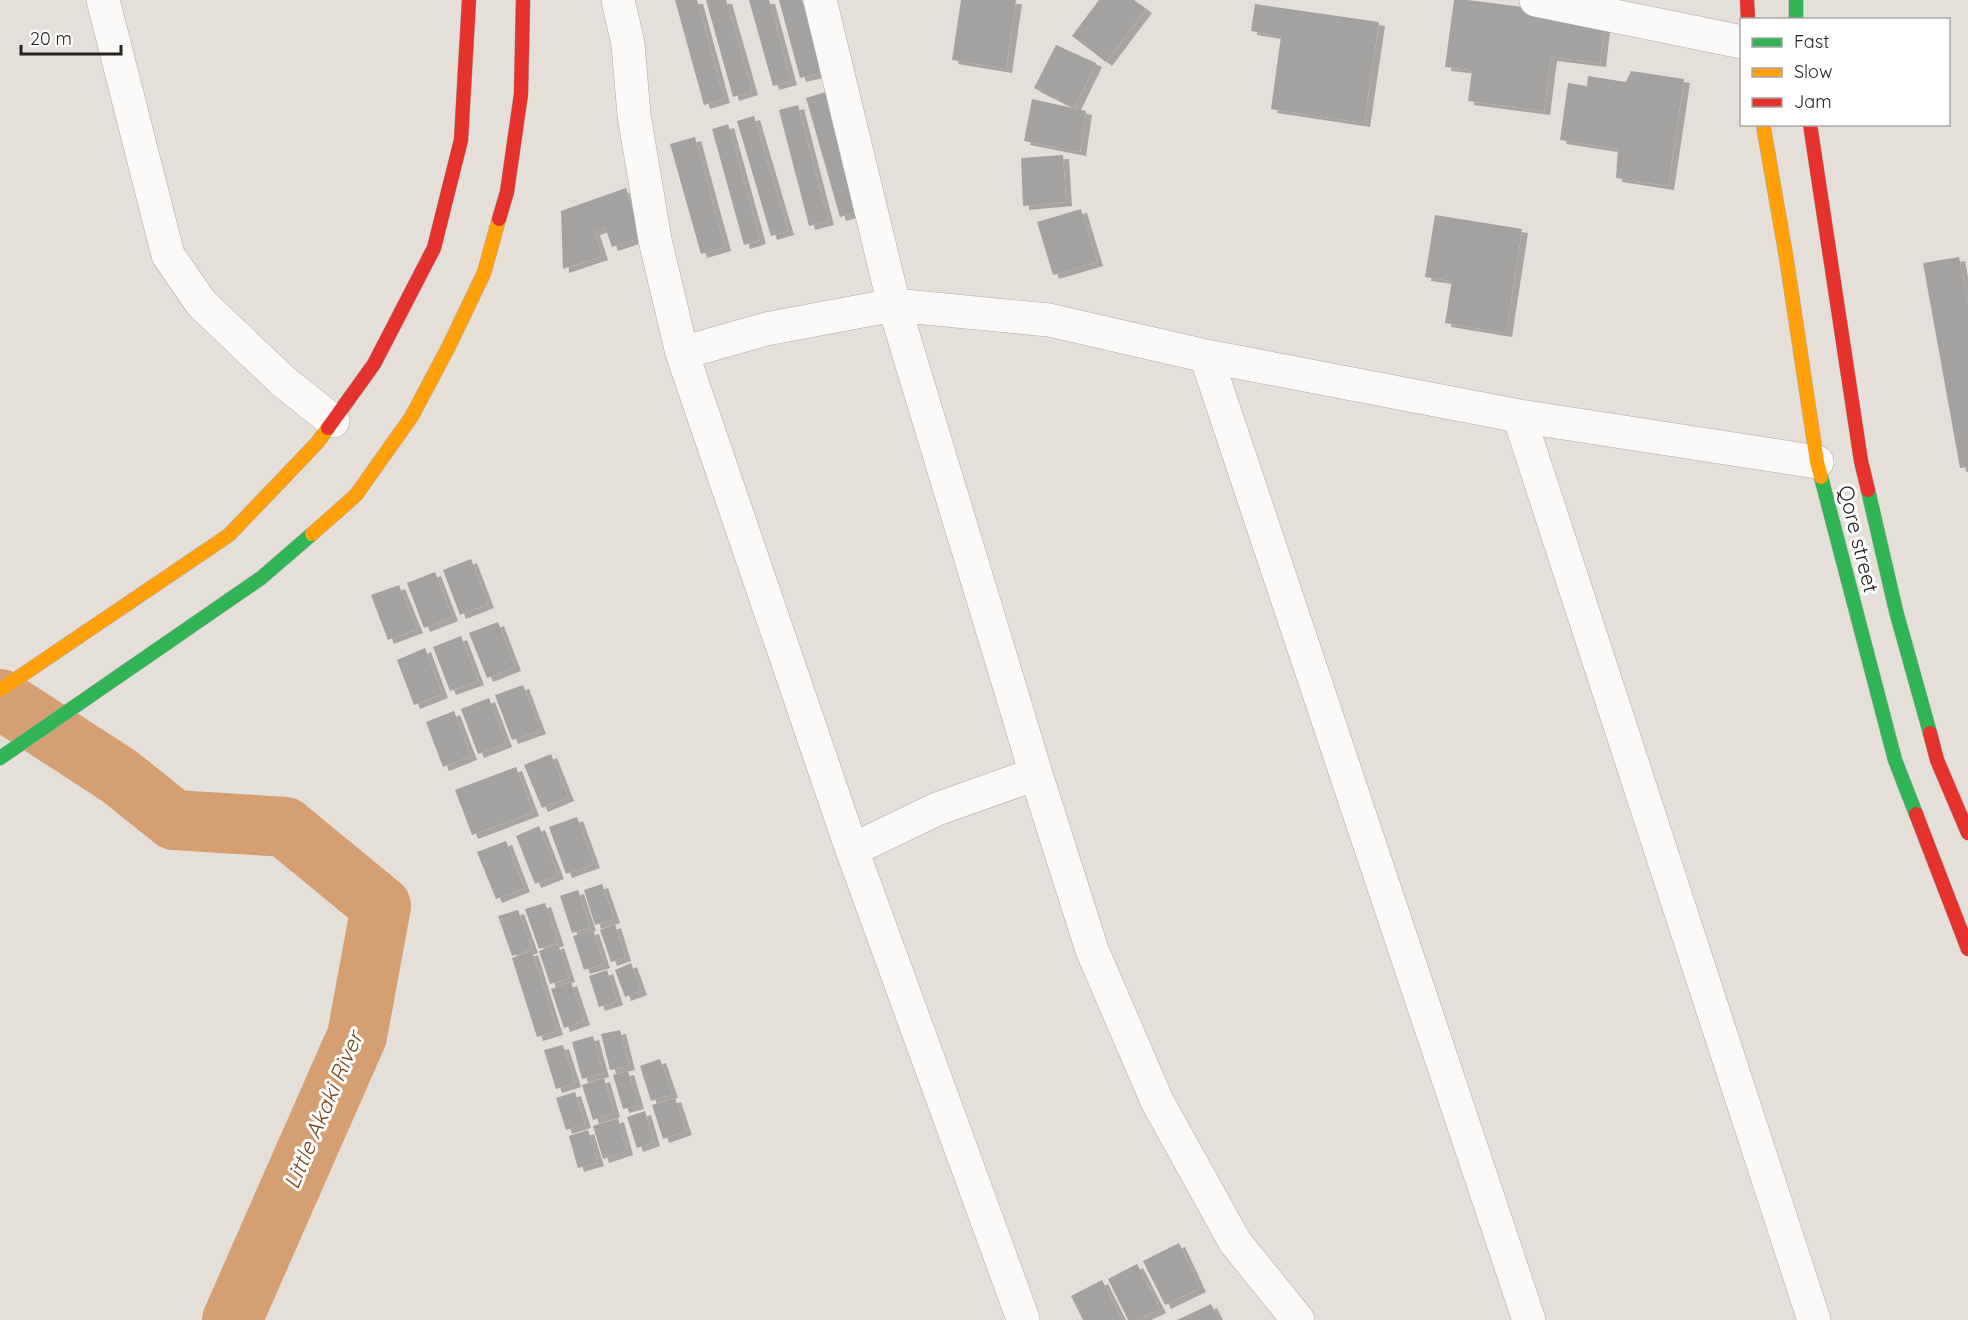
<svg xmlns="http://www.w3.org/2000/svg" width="1968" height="1320" viewBox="0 0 1968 1320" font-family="Quicksand,sans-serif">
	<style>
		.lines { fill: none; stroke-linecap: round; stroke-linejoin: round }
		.river { stroke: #d59f72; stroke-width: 60 }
		.building { fill: #a4a1a1; filter: url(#shadow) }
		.street-casing { stroke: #aeaaa6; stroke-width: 34 }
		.fast-casing { stroke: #aeaaa6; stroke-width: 15 }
		.slow-casing { stroke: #aeaaa6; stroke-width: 15 }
		.jam-casing { stroke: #aeaaa6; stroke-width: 15 }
		.street { stroke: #fbfaf9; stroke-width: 33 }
		.fast { stroke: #30b455; stroke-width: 14 }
		.slow { stroke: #ff9f0a; stroke-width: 14 }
		.jam { stroke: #e5322d; stroke-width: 14 }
		.labels { text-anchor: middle; stroke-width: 6; stroke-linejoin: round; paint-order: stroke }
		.street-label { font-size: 21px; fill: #26221f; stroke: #fff }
		.water-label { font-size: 22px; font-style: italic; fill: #794619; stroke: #fff }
	</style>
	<defs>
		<filter id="shadow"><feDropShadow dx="6" dy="4" stdDeviation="0" flood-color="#0004"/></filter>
	</defs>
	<rect width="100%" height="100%" fill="#e5dfda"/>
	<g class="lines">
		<!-- river -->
		<path class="river" d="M 0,699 L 119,776 L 174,820 L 285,827 L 381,906 L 357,1036 L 232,1320"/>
	</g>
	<!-- building -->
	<path class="building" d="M 675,0 L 697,0 L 724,99 L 704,105 Z
		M 706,0 L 726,0 L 752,91 L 733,97 Z
		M 749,0 L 769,0 L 791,81 L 773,86 Z
		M 779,0 L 802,0 L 821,73 L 800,78 Z
		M 961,0 L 1016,0 L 1006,69 L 952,60 Z
		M 1099,0 L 1134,0 L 1146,9 L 1106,62 L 1072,36 Z
		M 1454,0 L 1468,0 L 1605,18 L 1600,63 L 1551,57 L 1544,111 L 1468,101 L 1472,70 L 1445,67 Z
		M 1255,4 L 1379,22 L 1364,123 L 1271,109 L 1281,36 L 1251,31 Z
		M 1056,45 L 1096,63 L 1074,108 L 1034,88 Z
		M 1631,71 L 1684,79 L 1668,186 L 1616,178 L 1618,149 L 1560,140 L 1568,83 L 1587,86 L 1588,76 L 1626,82 Z
		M 826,92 L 860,211 L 840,217 L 806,98 Z
		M 1032,99 L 1086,111 L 1080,152 L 1024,141 Z
		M 798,105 L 828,221 L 809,226 L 779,110 Z
		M 754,116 L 788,231 L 771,236 L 737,121 Z
		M 728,124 L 760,240 L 744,245 L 712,129 Z
		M 695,137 L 725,247 L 701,254 L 670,144 Z
		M 1063,155 L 1066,202 L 1023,206 L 1021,158 Z
		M 626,188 L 642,237 L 612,247 L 605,227 L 594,231 L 602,256 L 563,269 L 561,211 Z
		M 1081,209 L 1097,262 L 1053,275 L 1037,222 Z
		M 1435,215 L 1522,229 L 1506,333 L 1445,323 L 1452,281 L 1425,277 Z
		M 1959,257 L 1968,305 L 1968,467 L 1960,468 L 1923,263 Z
		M 471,559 L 488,604 L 460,615 L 443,570 Z
		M 435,572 L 452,617 L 424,628 L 407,583 Z
		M 399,585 L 417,629 L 388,640 L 371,595 Z
		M 498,622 L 515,667 L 487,678 L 469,633 Z
		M 461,636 L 478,681 L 450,691 L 433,647 Z
		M 425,648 L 442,694 L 414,705 L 397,660 Z
		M 523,685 L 540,730 L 512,740 L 495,695 Z
		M 489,698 L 506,743 L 478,754 L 461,709 Z
		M 454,711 L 471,756 L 443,767 L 426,722 Z
		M 551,754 L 568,797 L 542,808 L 524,765 Z
		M 516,767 L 533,812 L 472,835 L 455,790 Z
		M 577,817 L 594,864 L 566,874 L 549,827 Z
		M 539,826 L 558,875 L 535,884 L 516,836 Z
		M 506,841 L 524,888 L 496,899 L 477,852 Z
		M 602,884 L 614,919 L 595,925 L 584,890 Z
		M 578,890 L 590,927 L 572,933 L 560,896 Z
		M 545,903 L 558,942 L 539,949 L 525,909 Z
		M 518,910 L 532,949 L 512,956 L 498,916 Z
		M 615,924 L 625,957 L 611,962 L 600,930 Z
		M 593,930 L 604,964 L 584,970 L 573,936 Z
		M 558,944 L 569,978 L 550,984 L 539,951 Z
		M 532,951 L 557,1031 L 537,1037 L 512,958 Z
		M 631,963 L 641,991 L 625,997 L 615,970 Z
		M 607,970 L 617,1001 L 599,1007 L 589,976 Z
		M 571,982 L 584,1021 L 564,1028 L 551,989 Z
		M 620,1030 L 629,1066 L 610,1070 L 601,1034 Z
		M 593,1036 L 603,1073 L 582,1079 L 572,1042 Z
		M 563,1045 L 575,1083 L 556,1089 L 544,1050 Z
		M 660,1059 L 672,1094 L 651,1101 L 640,1066 Z
		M 628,1071 L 638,1105 L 623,1109 L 613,1075 Z
		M 604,1078 L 614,1113 L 593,1120 L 582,1085 Z
		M 575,1092 L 585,1124 L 566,1130 L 556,1098 Z
		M 675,1098 L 686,1131 L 663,1139 L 652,1105 Z
		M 645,1111 L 654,1142 L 637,1148 L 627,1117 Z
		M 618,1118 L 627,1151 L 603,1159 L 593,1126 Z
		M 588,1130 L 598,1162 L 578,1168 L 569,1136 Z
		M 1179,1243 L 1200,1288 L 1165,1305 L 1143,1261 Z
		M 1137,1264 L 1160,1309 L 1137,1320 L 1128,1320 L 1108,1279 Z
		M 1102,1280 L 1122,1320 L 1083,1320 L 1071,1296 Z
		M 1211,1304 L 1219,1320 L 1177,1320 Z"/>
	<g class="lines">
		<!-- street casing -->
		<g class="street-casing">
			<path id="street" d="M 103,0 L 168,255 L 201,303 L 284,382 L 333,421
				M 618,0 L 628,44 L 634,115 L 655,240 L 682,353 L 852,850 L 1023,1319
				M 820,0 L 894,305 L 1036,774 L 1092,950 L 1157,1101 L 1235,1242 L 1298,1320
				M 1536,0 L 1742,42
				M 682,353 L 766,329 L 894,305 L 1049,320 L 1206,356 L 1519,416 L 1817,462
				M 1206,356 L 1529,1320
				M 1519,416 L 1814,1320
				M 852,850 L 937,809 L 1036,774"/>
		</g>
		<!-- fast casing -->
		<g class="fast-casing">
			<path id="fast" d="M 1796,0 L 1796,20
				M 1821,477 L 1895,760 L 1916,814
				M 1868,490 L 1896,611 L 1930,733
				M 0,758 L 261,578 L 312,534"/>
		</g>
		<!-- slow casing -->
		<g class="slow-casing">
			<path id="slow" d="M 1763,124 L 1786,256 L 1817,462 L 1821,477
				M 312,534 L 356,495 L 412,416 L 449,346 L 484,273 L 499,219
				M 0,690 L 229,535 L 317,443 L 328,428"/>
		</g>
		<!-- jam casing -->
		<g class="jam-casing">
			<path id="jam" d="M 1747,0 L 1748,20
				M 1810,124 L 1861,461 L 1868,490
				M 499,219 L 507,192 L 521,94 L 523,0
				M 328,428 L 374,364 L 434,248 L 461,140 L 469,0
				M 1930,733 L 1937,760 L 1968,833
				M 1916,814 L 1968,949"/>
		</g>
		<!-- street -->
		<use href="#street" class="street"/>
		<!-- fast -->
		<use href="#fast" class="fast"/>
		<!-- slow -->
		<use href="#slow" class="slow"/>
		<!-- jam -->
		<use href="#jam" class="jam"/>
	</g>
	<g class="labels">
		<!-- street labels -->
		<g class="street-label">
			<text transform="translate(1858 539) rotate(76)" y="7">Qore street</text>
		</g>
		<!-- water labels -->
		<g class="water-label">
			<text transform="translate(323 1110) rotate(-67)" y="8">Little Akaki River</text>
		</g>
	</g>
	<!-- legend -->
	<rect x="1740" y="18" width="210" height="108" fill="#ffffff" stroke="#a8a7a5" stroke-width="1.5"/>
	<rect x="1752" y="38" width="30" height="9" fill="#30b455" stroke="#a8a7a5" stroke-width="1.5"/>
	<text x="1794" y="48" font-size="18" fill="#26221f">Fast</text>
	<rect x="1752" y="68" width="30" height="9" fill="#ff9f0a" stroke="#a8a7a5" stroke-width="1.5"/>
	<text x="1794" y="78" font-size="18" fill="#26221f">Slow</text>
	<rect x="1752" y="98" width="30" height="9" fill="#e5322d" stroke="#a8a7a5" stroke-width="1.5"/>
	<text x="1794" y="108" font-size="18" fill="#26221f">Jam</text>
	<!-- scale -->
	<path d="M21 45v9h100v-9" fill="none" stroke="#26221f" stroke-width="3"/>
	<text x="30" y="45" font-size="18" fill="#26221f" stroke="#ffffff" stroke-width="4.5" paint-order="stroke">20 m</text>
</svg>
